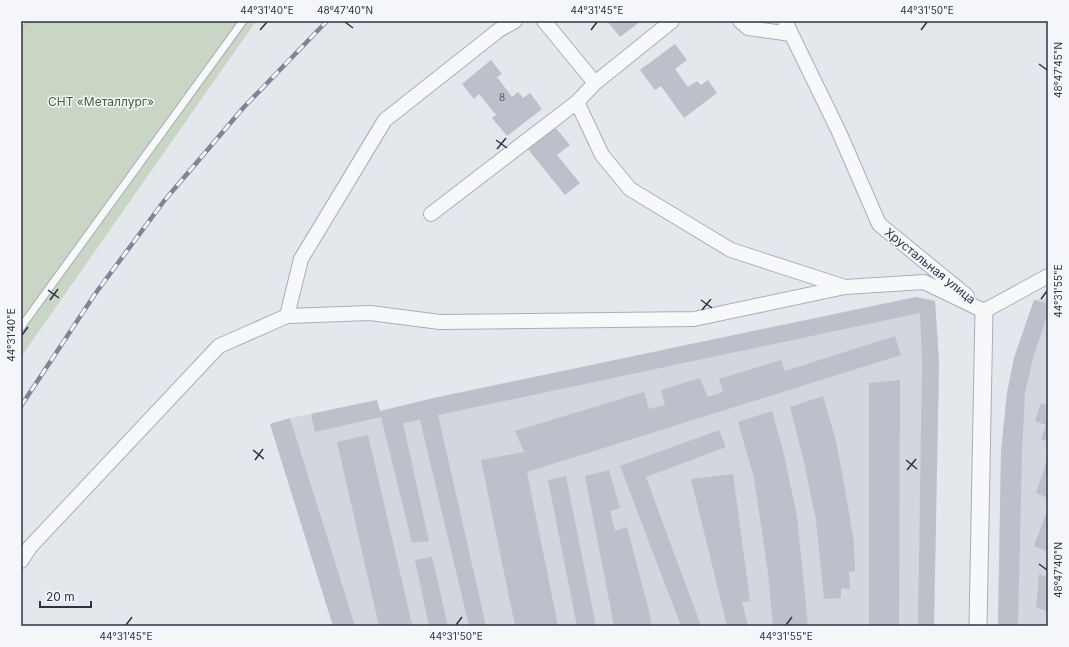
<svg xmlns="http://www.w3.org/2000/svg" width="1069" height="647" viewBox="0 0 1069 647" font-family="Inter,sans-serif">
	<style>
		.built { fill: #d2d6de }
		.green { fill: #c9d6c5 }
		.building { fill: #bbc0ca }
		.lines { fill: none; stroke-linecap: round; stroke-linejoin: round }
		.service-casing { stroke: #a9aeb7; stroke-width: 9 }
		.minor-casing { stroke: #a9aeb7; stroke-width: 16 }
		.tertiary-casing { stroke: #a9aeb7; stroke-width: 19 }
		.service { stroke: #f7f8fa; stroke-width: 7 }
		.minor { stroke: #f7f8fa; stroke-width: 14 }
		.tertiary { stroke: #f7f8fa; stroke-width: 17 }
		.rail-casing { stroke: #7d8696; stroke-width: 4.5 }
		.rail { stroke: #f4f6f9; stroke-width: 3; stroke-dasharray: 9; stroke-linecap: butt }
		.ticks { fill: none; stroke: #2b3445; stroke-width: 1.5 }
		.labels { text-anchor: middle; stroke-width: 3; stroke-linejoin: round; paint-order: stroke }
		.number-label { font-size: 10px; fill: #4f5766 }
		.park-label { font-size: 12px; fill: #3f6138; stroke: #f4f6f9 }
		.street-label { font-size: 12px; fill: #2b3445; stroke: #f4f6f9 }
		.neatline { fill: none; stroke: #2b3445; stroke-width: 1.5 }
		.ticks-label { font-size: 10px; text-anchor: middle; fill: #2b3445 }
	</style>
	<rect width="100%" height="100%" fill="#e4e7ec"/>
	<!-- built -->
	<path class="built" d="M 916,297 L 935,301 L 939,362 L 934,626 L 333,626 L 270,424 L 291,418 L 377,400 L 380,411 L 434,398 Z
		M 1048,298 L 1048,626 L 998,626 L 1001,451 L 1007,393 L 1014,358 L 1034,300 Z"/>
	<!-- green -->
	<path class="green" d="M 21,21 L 256,21 L 21,357 Z"/>
	<!-- building -->
	<path class="building" d="M 607,21 L 641,21 L 620,37 Z
		M 675,44 L 687,60 L 675,69 L 688,87 L 697,81 L 701,85 L 708,80 L 717,93 L 684,118 L 661,86 L 655,90 L 640,70 Z
		M 491,60 L 502,74 L 497,77 L 512,97 L 518,92 L 523,98 L 530,93 L 542,109 L 507,136 L 492,118 L 496,115 L 479,94 L 474,99 L 462,84 Z
		M 554,126 L 570,145 L 557,155 L 580,183 L 565,195 L 527,148 Z
		M 916,297 L 935,301 L 939,362 L 934,626 L 918,626 L 922,362 L 920,313 L 438,415 L 486,626 L 469,626 L 420,420 L 403,423 L 429,541 L 412,543 L 381,417 L 315,432 L 311,414 L 377,400 L 380,411 L 434,398 Z
		M 1034,300 L 1048,304 L 1048,313 L 1033,358 L 1025,393 L 1022,452 L 1018,626 L 998,626 L 1001,451 L 1007,393 L 1014,358 Z
		M 895,336 L 901,355 L 527,472 L 558,626 L 515,626 L 481,460 L 524,452 L 515,431 L 644,392 L 649,409 L 665,405 L 661,390 L 700,378 L 708,397 L 723,392 L 719,379 L 781,360 L 785,371 Z
		M 900,380 L 899,626 L 869,626 L 869,383 Z
		M 823,396 L 836,441 L 846,495 L 854,542 L 855,571 L 849,572 L 850,589 L 841,588 L 841,598 L 824,599 L 816,520 L 803,458 L 790,407 Z
		M 1041,403 L 1048,406 L 1048,442 L 1041,439 L 1046,425 L 1035,421 Z
		M 772,411 L 784,454 L 797,516 L 808,626 L 773,626 L 768,573 L 754,478 L 738,422 Z
		M 290,418 L 355,626 L 333,626 L 270,424 Z
		M 719,430 L 726,447 L 646,477 L 701,626 L 681,626 L 620,466 Z
		M 368,435 L 412,624 L 407,626 L 379,626 L 337,442 Z
		M 1048,458 L 1048,498 L 1036,493 Z
		M 609,470 L 620,508 L 610,511 L 615,531 L 627,527 L 649,611 L 652,626 L 614,626 L 585,476 Z
		M 733,474 L 750,601 L 742,602 L 748,626 L 727,626 L 691,479 Z
		M 566,476 L 596,626 L 577,626 L 548,480 Z
		M 1046,514 L 1048,515 L 1048,552 L 1034,546 Z
		M 432,557 L 448,626 L 429,626 L 415,560 Z
		M 1039,574 L 1048,578 L 1048,612 L 1036,607 Z"/>
	<g class="lines">
		<!-- service casing -->
		<g class="service-casing">
			<path id="service" d="M 21,22 L 22,21
				M 21,327 L 243,21"/>
		</g>
		<!-- minor casing -->
		<g class="minor-casing">
			<path id="minor" d="M 544,21 L 595,83
				M 740,21 L 748,28 L 791,34
				M 785,21 L 839,132 L 879,224 L 967,296
				M 577,102 L 602,155 L 630,189 L 731,250 L 845,287
				M 431,214 L 577,102 L 595,83 L 672,21
				M 984,311 L 1048,276
				M 287,316 L 301,259 L 385,120 L 499,30 L 515,21
				M 21,561 L 30,547 L 219,346 L 287,316 L 370,313 L 440,322 L 694,319 L 845,287 L 924,282 L 984,311"/>
		</g>
		<!-- tertiary casing -->
		<g class="tertiary-casing">
			<path id="tertiary" d="M 978,626 L 984,311"/>
		</g>
		<!-- service -->
		<use href="#service" class="service"/>
		<!-- minor -->
		<use href="#minor" class="minor"/>
		<!-- tertiary -->
		<use href="#tertiary" class="tertiary"/>
		<!-- rail casing -->
		<g class="rail-casing">
			<path id="rail" d="M 21,406 L 95,294 L 164,201 L 244,107 L 327,21"/>
		</g>
		<!-- rail -->
		<use href="#rail" class="rail"/>
	</g>
	<!-- ticks -->
	<path class="ticks" d="M 345,22 L 353,28M 260,30 L 267,22M 591,30 L 597,22M 921,30 L 927,22M 1039,64 L 1047,70M 496,140 L 507,148M 497,149 L 506,138M 48,290 L 59,298M 1041,299 L 1047,291M 50,300 L 58,289M 701,300 L 712,308M 702,310 L 711,299M 22,335 L 28,327M 253,450 L 264,459M 255,460 L 263,449M 906,460 L 917,469M 907,470 L 916,459M 1039,564 L 1047,570M 126,625 L 132,617M 456,625 L 462,617M 786,625 L 792,617"/>
	<g class="labels">
		<!-- number labels -->
		<g class="number-label">
			<text x="502" y="101">8</text>
		</g>
		<!-- park labels -->
		<g class="park-label">
			<text x="101" y="106">СНТ «Металлург»</text>
		</g>
		<!-- street labels -->
		<g class="street-label">
			<text transform="translate(930 266) rotate(39)" y="4">Хрустальная улица</text>
		</g>
	</g>
	<!-- border -->
	<rect width="1069" height="647" fill="none" stroke="#f4f6f9" stroke-width="44"/>
	<!-- scale -->
	<path d="M40 601v6h51v-6" fill="none" stroke="#2b3445" stroke-width="2"/>
	<text x="46" y="601" font-size="12" fill="#2b3445" stroke="#f4f6f9" stroke-width="3" paint-order="stroke">20 m</text>
	<rect x="22" y="22" width="1025" height="603" class="neatline"/>
	<g class="ticks-label">
		<text x="267" y="14">44°31'40"E</text>
		<text x="345" y="14">48°47'40"N</text>
		<text x="597" y="14">44°31'45"E</text>
		<text x="927" y="14">44°31'50"E</text>
		<text transform="translate(1058 70) rotate(-90)" y="4">48°47'45"N</text>
		<text transform="translate(1058 291) rotate(-90)" y="4">44°31'55"E</text>
		<text transform="translate(11 335) rotate(-90)" y="4">44°31'40"E</text>
		<text transform="translate(1058 570) rotate(-90)" y="4">48°47'40"N</text>
		<text x="126" y="640">44°31'45"E</text>
		<text x="456" y="640">44°31'50"E</text>
		<text x="786" y="640">44°31'55"E</text>
	</g>
</svg>
